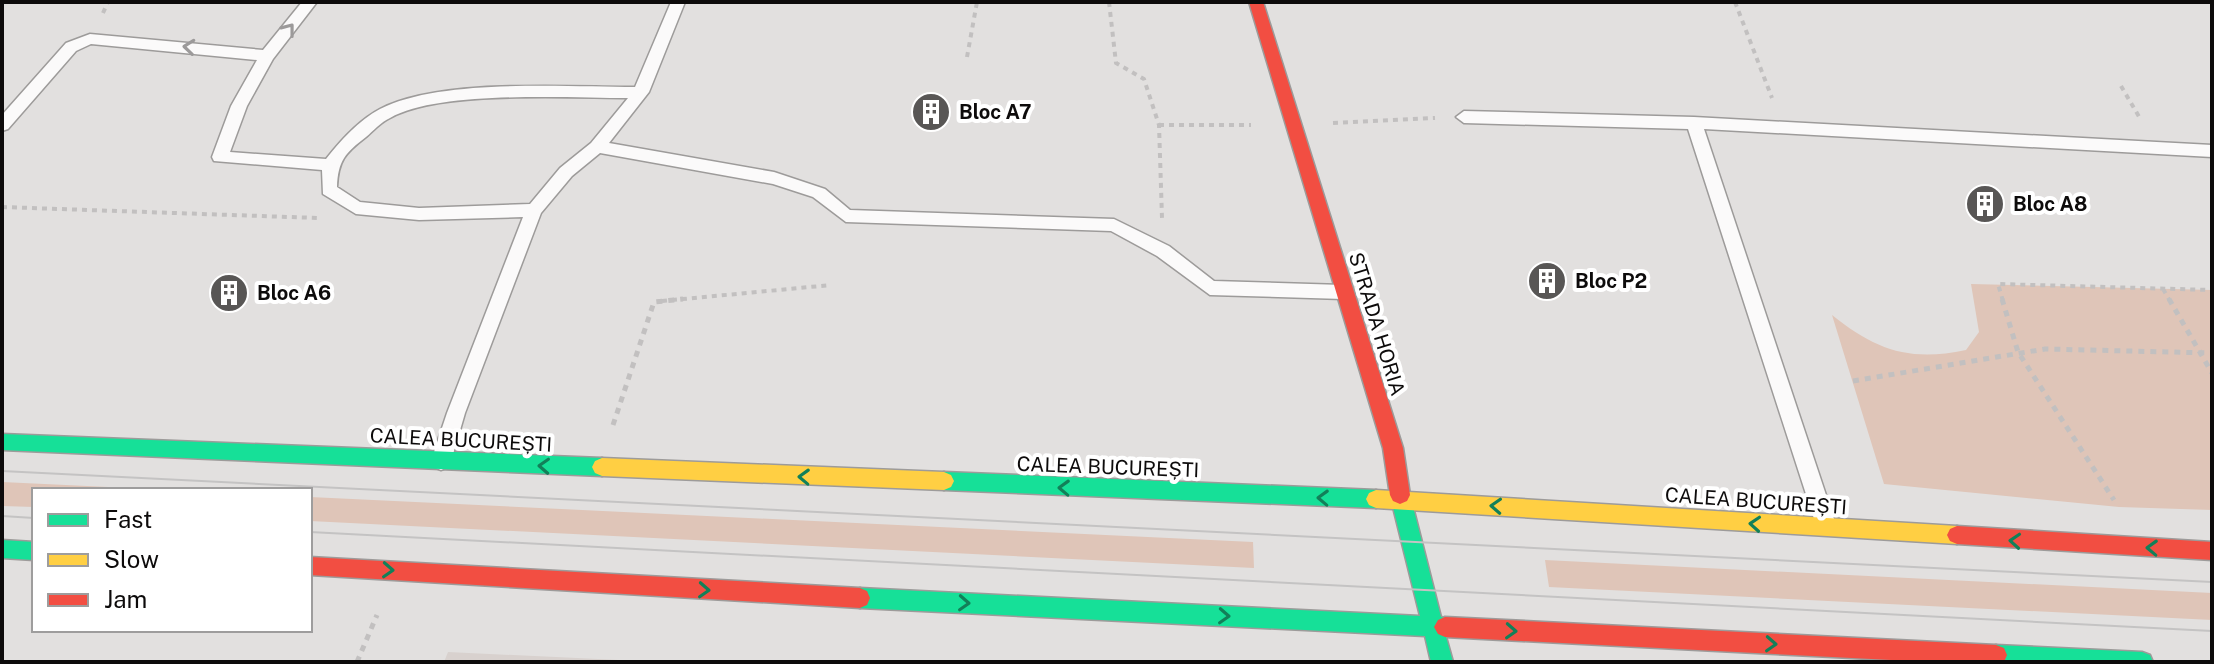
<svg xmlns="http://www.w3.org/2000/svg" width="2214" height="664" viewBox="0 0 2214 664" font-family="'Public Sans',sans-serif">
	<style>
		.built { fill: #d8d1ce }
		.green { fill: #dfc5b8 }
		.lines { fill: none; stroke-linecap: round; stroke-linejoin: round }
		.lane-casing { stroke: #9d9b9a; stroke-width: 3 }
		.fast-casing { stroke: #9d9b9a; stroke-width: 3 }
		.slow-casing { stroke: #9d9b9a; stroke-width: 3 }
		.jam-casing { stroke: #9d9b9a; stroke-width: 3 }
		.path-far1 { stroke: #c2c0c0; stroke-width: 4; stroke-dasharray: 5 5; stroke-linecap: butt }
		.path { stroke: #c2c0c0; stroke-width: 5; stroke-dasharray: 6 6; stroke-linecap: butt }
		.lane { fill: #fbfafa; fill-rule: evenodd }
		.fast { fill: #16e098; fill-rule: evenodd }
		.slow { fill: #ffcf43; fill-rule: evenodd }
		.jam { fill: #f24e42; fill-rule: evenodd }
		.tram { stroke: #c4c3c3; stroke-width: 2 }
		.oneway { stroke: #9c9a9a }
		.oneway2 { stroke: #128059 }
		.labels { text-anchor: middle; stroke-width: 8; stroke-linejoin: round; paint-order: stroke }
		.poi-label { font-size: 20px; font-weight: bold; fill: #0d0b0b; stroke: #fff; text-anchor: start }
		.street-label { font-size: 20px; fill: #0d0b0b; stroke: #fff }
	</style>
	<rect width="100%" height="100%" fill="#e2e0df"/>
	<!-- built -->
	<path class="built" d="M 448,652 L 662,662 L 444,662 Z"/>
	<!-- green -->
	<path class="green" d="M 1971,284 L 2212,290 L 2212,510 L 2119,507 L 1884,484 L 1832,315 C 1876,350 1909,362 1966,350 L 1979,332 Z
		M 2,482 L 172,490 L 34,490 L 34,507 L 2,506 Z
		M 310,497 L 1253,542 L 1254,568 L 310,521 Z
		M 1545,560 L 2212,593 L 2212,620 L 1549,587 Z"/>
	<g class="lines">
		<!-- lane casing -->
		<g class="lane-casing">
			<path id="lane" d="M 302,2 L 317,2 L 273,59 L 247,106 L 230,152 L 326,159 C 340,141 359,120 380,109 C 440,78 566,87 635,87 L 671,2 L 685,2 L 649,92 L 609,143 L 774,172 L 825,189 L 850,210 L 1114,219 L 1169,246 L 1214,281 L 1343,285 L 1349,287 L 1352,292 L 1349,297 L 1343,299 L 1210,295 L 1157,256 L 1111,231 L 846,222 L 813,197 L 773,184 L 600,153 L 572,176 L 541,213 L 465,413 L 451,461 L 448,467 L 441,470 L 434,467 L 431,461 L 447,413 L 523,217 L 419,220 L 356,214 L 323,194 L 322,170 L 214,161 L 212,157 L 231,106 L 257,60 L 91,44 L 76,51 L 8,129 L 2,131 L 2,115 L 66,43 L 90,34 L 263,50 ZM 628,98 L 591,143 L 560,168 L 530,204 L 419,208 L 360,202 L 337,187 C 338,161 345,153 366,137 C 373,131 381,122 390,118 C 439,90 569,98 628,98 Z
				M 1464,111 L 1694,117 L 2212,145 L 2212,157 L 1704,129 L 1836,525 L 1833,531 L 1826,534 L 1819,531 L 1816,525 L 1688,129 L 1464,123 L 1456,117 Z"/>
		</g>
		<!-- fast casing -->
		<g class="fast-casing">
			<path id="fast" d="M 2,434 L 602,458 L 609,461 L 612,467 L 609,473 L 602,476 L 2,450 Z
				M 944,472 L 1376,490 L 1383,493 L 1386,499 L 1383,505 L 1376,508 L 944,490 L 937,487 L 934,481 L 937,475 Z
				M 1400,486 L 1407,489 L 1410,495 L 1441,617 L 1452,620 L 1456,627 L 1452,634 L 1446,637 L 1453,662 L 1431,662 L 1425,636 L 860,608 L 853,605 L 850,598 L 853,591 L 860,588 L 1420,616 L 1390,495 L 1393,489 Z
				M 2,540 L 34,542 L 34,560 L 2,558 Z
				M 1996,645 L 2142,652 L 2150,655 L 2153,662 L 1988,662 L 1985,655 L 1988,648 Z"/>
		</g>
		<!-- slow casing -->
		<g class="slow-casing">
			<path id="slow" d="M 602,458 L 944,472 L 951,475 L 954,481 L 951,487 L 944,490 L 602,476 L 595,473 L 592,467 L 595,461 Z
				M 1376,490 L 1957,526 L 1964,529 L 1967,535 L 1964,541 L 1957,544 L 1376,508 L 1369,505 L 1366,499 L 1369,493 Z"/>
		</g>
		<!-- jam casing -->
		<g class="jam-casing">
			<path id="jam" d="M 1249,2 L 1263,2 L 1403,448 L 1410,495 L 1407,501 L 1400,504 L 1393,501 L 1390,495 L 1383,448 Z
				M 1957,526 L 2212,542 L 2212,560 L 1957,544 L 1950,541 L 1947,535 L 1950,529 Z
				M 310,557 L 860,588 L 867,591 L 870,598 L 867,605 L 860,608 L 310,575 Z
				M 1445,617 L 1996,645 L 2004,648 L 2007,655 L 2004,662 L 1931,662 L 1445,637 L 1438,634 L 1434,627 L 1438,620 Z"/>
		</g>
		<!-- path-far1 -->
		<path class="path-far1" d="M 1109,2 L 1116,63 L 1144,79 L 1159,125 L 1162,218
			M 1735,2 L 1772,98
			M 103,13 L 108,2
			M 967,57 L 977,2
			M 2121,86 L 2141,120
			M 1333,123 L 1435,118
			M 1159,125 L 1251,125
			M 2,207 L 318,218
			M 2163,289 L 2170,301
			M 662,301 L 831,285
			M 2003,301 L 1998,284 L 2212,290"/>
		<!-- path -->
		<path class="path" d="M 2002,299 L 2018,352 L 2114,500
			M 2169,299 L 2212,373
			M 1853,381 L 2045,349 L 2212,353
			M 613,425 L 654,302 L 683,299
			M 357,662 L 377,615"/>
		<!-- lane -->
		<use href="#lane" class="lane"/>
		<!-- fast -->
		<use href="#fast" class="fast"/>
		<!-- slow -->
		<use href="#slow" class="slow"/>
		<!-- jam -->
		<use href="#jam" class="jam"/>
		<!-- tram -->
		<path class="tram" d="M 2,471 L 2212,582
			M 2,516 L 34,518
			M 310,532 L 2212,631"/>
	</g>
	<!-- one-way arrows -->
	<defs><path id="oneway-chevron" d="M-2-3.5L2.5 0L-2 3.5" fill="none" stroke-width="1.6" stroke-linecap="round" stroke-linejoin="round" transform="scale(2)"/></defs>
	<g class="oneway">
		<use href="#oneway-chevron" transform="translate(289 29) rotate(-52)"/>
		<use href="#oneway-chevron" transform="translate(189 47) rotate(-174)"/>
	</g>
	<g class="oneway2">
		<use href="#oneway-chevron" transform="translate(544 466) rotate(-177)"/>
		<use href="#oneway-chevron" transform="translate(804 477) rotate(-178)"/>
		<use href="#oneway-chevron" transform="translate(1064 488) rotate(-178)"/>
		<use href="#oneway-chevron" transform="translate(1323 498) rotate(-178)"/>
		<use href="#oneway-chevron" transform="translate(1496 506) rotate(-177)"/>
		<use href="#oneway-chevron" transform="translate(1755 524) rotate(-176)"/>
		<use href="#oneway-chevron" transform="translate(2015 541) rotate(-176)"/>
		<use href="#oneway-chevron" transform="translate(2152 548) rotate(-178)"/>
		<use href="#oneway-chevron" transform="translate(388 570) rotate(3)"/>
		<use href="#oneway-chevron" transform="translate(704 590) rotate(3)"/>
		<use href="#oneway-chevron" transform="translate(964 603) rotate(3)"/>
		<use href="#oneway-chevron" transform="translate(1224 616) rotate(3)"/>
		<use href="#oneway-chevron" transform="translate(1511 631) rotate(3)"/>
		<use href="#oneway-chevron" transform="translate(1771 644) rotate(3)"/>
	</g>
	<!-- icons -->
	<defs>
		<g id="building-disc" transform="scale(2)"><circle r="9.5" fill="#585655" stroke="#fff"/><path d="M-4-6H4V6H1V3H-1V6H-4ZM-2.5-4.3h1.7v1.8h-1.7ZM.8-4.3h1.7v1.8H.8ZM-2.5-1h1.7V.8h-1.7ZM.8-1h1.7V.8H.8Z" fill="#fff"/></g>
	</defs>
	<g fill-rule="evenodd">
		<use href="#building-disc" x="931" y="112"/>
		<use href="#building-disc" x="1985" y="204"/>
		<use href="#building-disc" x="1547" y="281"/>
		<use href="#building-disc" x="229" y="293"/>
	</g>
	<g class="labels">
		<!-- poi labels -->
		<g class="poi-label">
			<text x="959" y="119">Bloc A7</text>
			<text x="2013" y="211">Bloc A8</text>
			<text x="1575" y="288">Bloc P2</text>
			<text x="257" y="300">Bloc A6</text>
		</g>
		<!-- street labels -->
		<g class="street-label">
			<text transform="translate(1377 324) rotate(73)" y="7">STRADA HORIA</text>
			<text transform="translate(461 440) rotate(3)" y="7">CALEA BUCUREȘTI</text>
			<text transform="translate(1108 467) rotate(2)" y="7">CALEA BUCUREȘTI</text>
			<text transform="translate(1756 501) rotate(4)" y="7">CALEA BUCUREȘTI</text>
		</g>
	</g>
	<!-- border -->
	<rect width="2214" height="664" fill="none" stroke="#0d0b0b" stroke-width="8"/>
	<!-- legend -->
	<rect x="32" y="488" width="280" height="144" fill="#ffffff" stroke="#9e9d9d" stroke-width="2"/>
	<rect x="48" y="514" width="40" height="12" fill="#16e098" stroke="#9e9d9d" stroke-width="2"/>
	<text x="104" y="528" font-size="24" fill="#0d0b0b">Fast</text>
	<rect x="48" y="554" width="40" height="12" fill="#ffcf43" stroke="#9e9d9d" stroke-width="2"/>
	<text x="104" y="568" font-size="24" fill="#0d0b0b">Slow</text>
	<rect x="48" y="594" width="40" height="12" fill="#f24e42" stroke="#9e9d9d" stroke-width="2"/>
	<text x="104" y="608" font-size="24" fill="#0d0b0b">Jam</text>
</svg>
